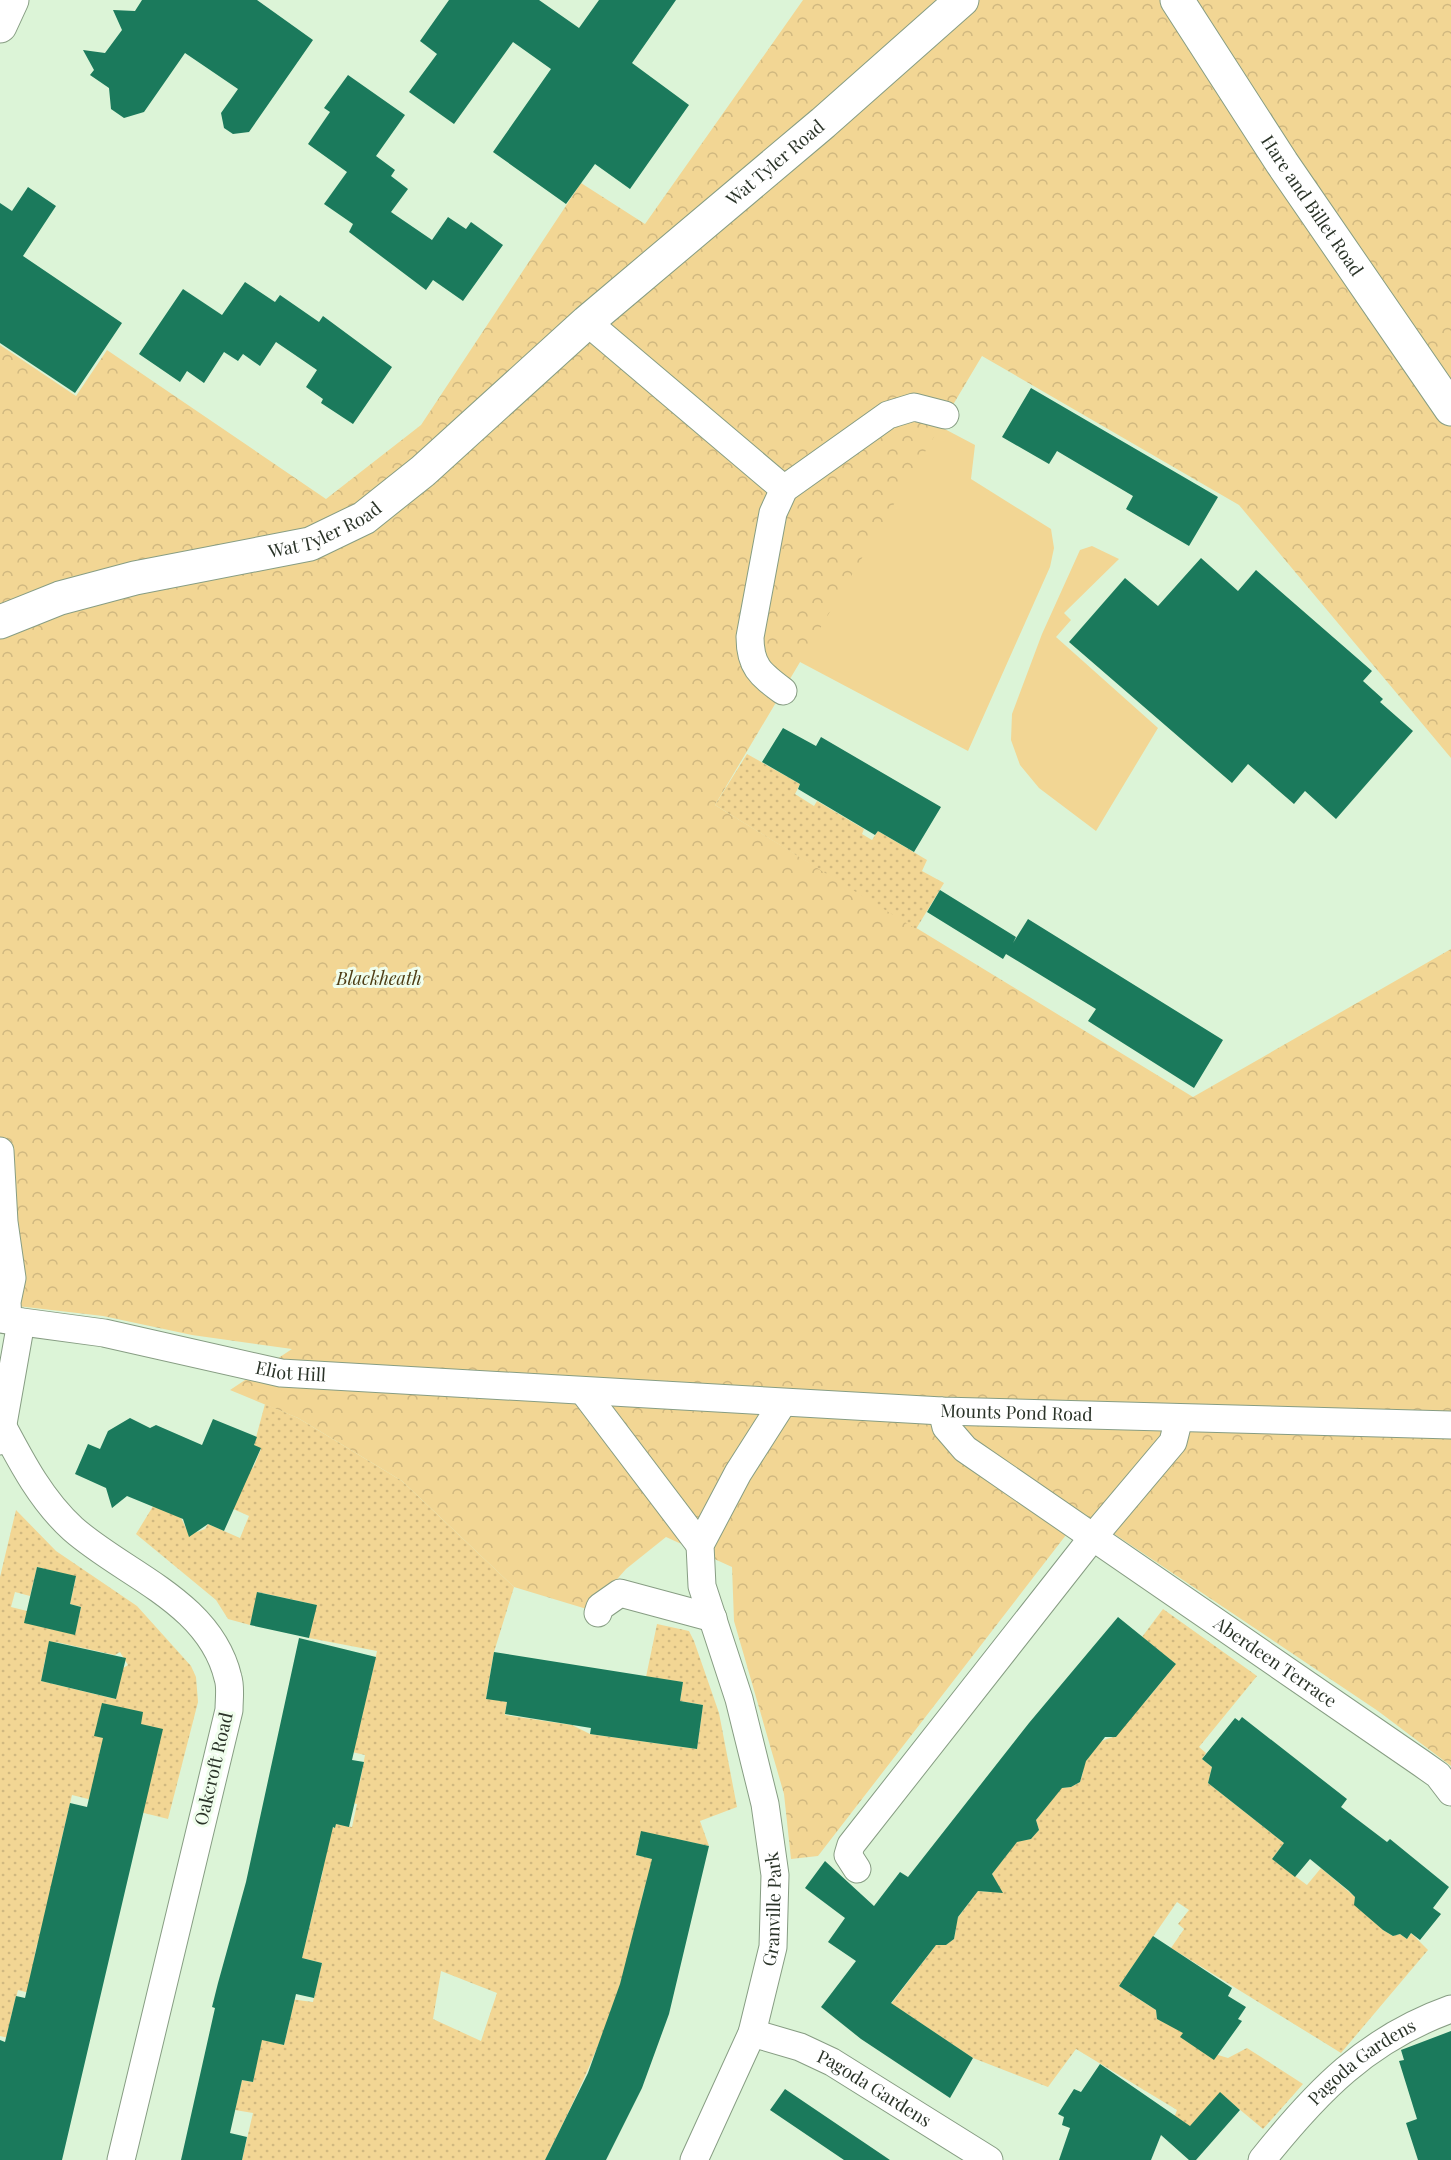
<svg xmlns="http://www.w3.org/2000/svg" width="1451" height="2160" viewBox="0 0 1451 2160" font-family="'Playfair Display',serif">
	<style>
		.grass { fill: #f2d694 }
		.park { fill: url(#park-crowns) }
		.garden { fill: url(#garden-dots); fill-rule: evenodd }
		.building { fill: #1b7a5c }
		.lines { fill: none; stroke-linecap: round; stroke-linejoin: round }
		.minor-casing { stroke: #879d83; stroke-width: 29 }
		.tertiary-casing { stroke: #879d83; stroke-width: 35 }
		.minor { stroke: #fff; stroke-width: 27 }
		.tertiary { stroke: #fff; stroke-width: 33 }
		.labels { text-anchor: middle; stroke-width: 6; stroke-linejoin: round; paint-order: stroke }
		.street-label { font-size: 18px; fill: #2a3328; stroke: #f0feed }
		.park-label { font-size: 18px; font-style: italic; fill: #4d3d15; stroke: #f0feed }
	</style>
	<defs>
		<pattern id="park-crowns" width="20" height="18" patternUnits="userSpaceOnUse" patternTransform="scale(1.5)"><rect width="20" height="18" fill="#f2d694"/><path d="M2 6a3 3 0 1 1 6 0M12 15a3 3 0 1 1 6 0" fill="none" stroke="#d0b880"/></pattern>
		<pattern id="garden-dots" width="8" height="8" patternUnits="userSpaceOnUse" patternTransform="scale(1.5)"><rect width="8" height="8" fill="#f2d694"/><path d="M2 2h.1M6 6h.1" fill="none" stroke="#d0b880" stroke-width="1.8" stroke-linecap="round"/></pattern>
	</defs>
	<rect width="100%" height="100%" fill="#dcf4d7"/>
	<!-- grass -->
	<path class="grass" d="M 939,426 L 975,445 L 971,479 L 1051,529 L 1054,548 L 1050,567 L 968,751 L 800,662 L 764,635 Z
		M 1092,546 L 1119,559 L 1064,613 L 1071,620 L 1056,637 L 1158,728 L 1096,831 L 1039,788 L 1020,765 L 1011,740 L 1012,714 L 1042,634 L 1080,550 Z"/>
	<!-- park -->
	<path class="park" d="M 803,0 L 1451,0 L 1451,758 L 1239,505 L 982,356 L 715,805 L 1193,1097 L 1451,949 L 1451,1766 L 1378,1711 L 1083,1513 L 818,1856 L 791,1859 L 784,1794 L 734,1621 L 732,1567 L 666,1537 L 626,1569 L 590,1610 L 514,1587 L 402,1481 L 298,1418 L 230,1390 L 292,1349 L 192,1335 L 103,1316 L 0,1304 L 0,345 L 76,396 L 107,350 L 326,499 L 421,425 L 581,183 L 645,224 Z"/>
	<!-- garden -->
	<path class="garden" d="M 747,754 L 800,784 L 795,794 L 814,806 L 817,801 L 864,829 L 862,834 L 872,840 L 878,831 L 927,860 L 922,871 L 944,883 L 916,929 L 715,805 Z
		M 265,1404 L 298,1418 L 402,1481 L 514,1587 L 494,1652 L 486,1698 L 507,1702 L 505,1715 L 572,1725 L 590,1734 L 697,1749 L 703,1705 L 680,1701 L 683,1682 L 646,1677 L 657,1624 L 689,1631 L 694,1641 L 719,1713 L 737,1807 L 700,1821 L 709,1846 L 641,1832 L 636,1855 L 666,1862 L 660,1892 L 644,1888 C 629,1985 588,2074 545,2160 L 242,2160 L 253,2113 L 235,2110 L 242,2080 L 253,2082 L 261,2039 L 284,2045 L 290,2020 L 274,1997 L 313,2002 L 322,1963 L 282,1953 L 306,1941 L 323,1871 L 301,1865 L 312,1823 L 335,1828 L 336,1824 L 352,1827 L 357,1804 L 318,1796 L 360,1782 L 365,1755 L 330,1747 L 358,1732 L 365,1702 L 348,1673 L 371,1679 L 377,1651 L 309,1638 L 316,1605 L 258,1592 L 250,1625 L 228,1619 L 216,1600 L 136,1534 L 155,1503 L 181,1518 L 186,1528 L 197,1532 L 205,1529 L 208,1524 L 240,1538 L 249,1516 L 222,1504 L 247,1466 L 253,1468 L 261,1449 L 254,1445 ZM 441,1971 L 497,1993 L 481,2041 L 433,2019 Z
		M 16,1510 L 56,1551 L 137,1606 L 191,1666 L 196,1677 L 198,1702 L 168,1819 L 72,1795 L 55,1867 L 48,1946 L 37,1944 L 33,1964 L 41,1996 L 18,1990 L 11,2017 L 29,2043 L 0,2036 L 0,1577 ZM 37,1567 L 76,1577 L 70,1604 L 81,1607 L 75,1634 L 27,1611 L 11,1607 L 15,1592 L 30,1596 ZM 56,1642 L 115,1655 L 120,1652 L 128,1665 L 123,1668 L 115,1699 L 41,1681 L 45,1660 L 51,1661 Z
		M 1163,1609 L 1257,1676 L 1199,1747 L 1206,1753 L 1202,1759 L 1212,1767 L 1208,1783 L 1284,1843 L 1272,1859 L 1307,1885 L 1321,1868 L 1355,1897 L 1383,1930 L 1393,1936 L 1400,1934 L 1407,1939 L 1411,1933 L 1428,1950 L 1341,2053 L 1171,1948 L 1184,1929 L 1178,1924 L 1189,1910 L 1177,1902 L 1119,1986 L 1156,2010 L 1157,2019 L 1185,2030 L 1181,2037 L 1207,2046 L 1218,2055 L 1228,2058 L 1247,2048 L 1303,2084 L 1263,2129 L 1220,2093 L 1185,2132 L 1174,2118 L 1177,2110 L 1076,2049 L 1048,2087 L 973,2058 L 904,2012 L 888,2008 L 936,1945 L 946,1945 L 954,1939 L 956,1929 L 953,1924 L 978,1891 L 990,1892 L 997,1884 L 992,1874 L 1017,1841 L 1031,1839 L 1039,1830 L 1036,1820 L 1061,1788 L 1071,1787 L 1080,1782 L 1083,1772 L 1079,1765 C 1089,1752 1099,1738 1116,1737 L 1137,1697 L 1145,1702 L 1176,1664 L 1142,1637 Z"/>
	<!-- building -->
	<path class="building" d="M 142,0 L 257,0 L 313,40 L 249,132 L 233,134 L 224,128 L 221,113 L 238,89 L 185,53 L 144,112 L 124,118 L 111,109 L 109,88 L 90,75 L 94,70 L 83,50 L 105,53 L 122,30 L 113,10 L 135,11 Z
		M 449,0 L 539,0 L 579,28 L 599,0 L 676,0 L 632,63 L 689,105 L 630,189 L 595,164 L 566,204 L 493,152 L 551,69 L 513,42 L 454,124 L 409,92 L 437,54 L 420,41 Z
		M 348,75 L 405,115 L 376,156 L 395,170 L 391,176 L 408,189 L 391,212 L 432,240 L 448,217 L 466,229 L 471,222 L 503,245 L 463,301 L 433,280 L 426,290 L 349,232 L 353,224 L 324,204 L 347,172 L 308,144 L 330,112 L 324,108 Z
		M 28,187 L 56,206 L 23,256 L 122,323 L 75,393 L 0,343 L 0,203 L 12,211 Z
		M 245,282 L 275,302 L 280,295 L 319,322 L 323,316 L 392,367 L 353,424 L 321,403 L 323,399 L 306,387 L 317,370 L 276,342 L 260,366 L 243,354 L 238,361 L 224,352 L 204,383 L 187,371 L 180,382 L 139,354 L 183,289 L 222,315 Z
		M 1031,388 L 1218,497 L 1189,546 L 1126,509 L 1133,496 L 1057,451 L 1049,464 L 1002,437 Z
		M 1201,558 L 1238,591 L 1256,570 L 1372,671 L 1363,681 L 1383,699 L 1380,702 L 1413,731 L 1336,819 L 1305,791 L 1294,804 L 1248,764 L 1232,783 L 1069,642 L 1125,578 L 1158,606 Z
		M 783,728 L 816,746 L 821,737 L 941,807 L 914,852 L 878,831 L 875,835 L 798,789 L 800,784 L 762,762 Z
		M 940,890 L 1016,937 L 1013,943 L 1028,919 L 1223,1040 L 1194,1088 L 1088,1021 L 1096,1009 L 1006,954 L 1003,959 L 927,912 Z
		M 130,1418 L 150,1428 L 156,1425 L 202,1445 L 213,1419 L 257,1437 L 254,1445 L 261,1448 L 224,1531 L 208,1524 L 189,1537 L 183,1519 L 127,1496 L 112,1508 L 106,1488 L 75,1474 L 88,1444 L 100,1449 L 108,1431 Z
		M 37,1567 L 76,1576 L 70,1604 L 81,1607 L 75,1635 L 24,1623 Z
		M 257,1592 L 317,1605 L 309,1638 L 250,1625 Z
		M 1118,1617 L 1176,1664 L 1116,1737 L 1105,1737 L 1086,1761 L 1080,1782 L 1071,1787 L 1062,1788 L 1036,1820 L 1039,1830 L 1031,1839 L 1017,1842 L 992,1874 L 1003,1893 L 978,1891 L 958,1917 L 954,1939 L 946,1945 L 936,1945 L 891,2003 L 973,2058 L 950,2098 L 861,2039 L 821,2007 L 856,1961 L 828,1942 L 845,1918 L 805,1888 L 825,1861 L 874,1906 L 900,1872 L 908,1877 L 1029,1723 Z
		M 299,1638 L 376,1657 L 352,1760 L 364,1762 L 349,1827 L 336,1824 L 335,1828 L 333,1827 L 302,1958 L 322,1963 L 314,1998 L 296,1994 L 284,2045 L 262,2040 L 253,2082 L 242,2080 L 230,2133 L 247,2137 L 242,2160 L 181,2160 L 215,2008 L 212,2007 L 218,1983 L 246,1882 Z
		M 49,1641 L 126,1658 L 116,1699 L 41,1681 Z
		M 494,1652 L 683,1682 L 680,1701 L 703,1705 L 697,1749 L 590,1734 L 591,1728 L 505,1714 L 507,1702 L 486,1699 Z
		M 102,1703 L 143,1712 L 141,1724 L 163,1729 L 62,2160 L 0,2160 L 0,2040 L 5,2042 L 16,1996 L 25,1998 L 70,1803 L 87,1807 L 103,1738 L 94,1736 Z
		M 1242,1717 L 1347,1799 L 1341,1807 L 1387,1842 L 1390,1839 L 1449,1887 L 1433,1908 L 1441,1914 L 1420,1940 L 1411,1933 L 1407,1939 L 1400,1934 L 1393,1936 L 1383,1930 L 1354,1905 L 1355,1897 L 1349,1891 L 1310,1859 L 1295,1877 L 1272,1859 L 1284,1843 L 1208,1783 L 1212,1767 L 1202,1759 L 1235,1718 L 1239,1721 Z
		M 641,1831 L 709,1846 L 669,2014 L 642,2088 L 606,2160 L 545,2160 L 588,2073 L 620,1984 L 652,1859 L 636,1855 Z
		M 1153,1936 L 1232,1988 L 1228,1996 L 1246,2007 L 1238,2019 L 1242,2021 L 1214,2060 L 1180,2037 L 1183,2033 L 1157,2019 L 1156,2010 L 1119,1986 Z
		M 1451,2031 L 1451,2160 L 1418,2160 L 1406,2123 L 1417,2119 L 1399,2061 L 1404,2060 L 1401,2050 Z
		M 1100,2064 L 1190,2126 L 1220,2092 L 1240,2110 L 1196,2160 L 1189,2160 L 1161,2135 L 1151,2160 L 1059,2160 L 1070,2128 L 1062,2125 L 1064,2117 L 1058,2114 L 1074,2089 L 1081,2092 Z
		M 785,2089 L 890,2160 L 844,2160 L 770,2110 Z"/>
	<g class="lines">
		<!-- minor casing -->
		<g class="minor-casing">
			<g id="minor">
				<path d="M 587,322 L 784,489"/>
				<path d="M 783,691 C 760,674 750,666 750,637 L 773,513 L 784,489 L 888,415 L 914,407 L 945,415"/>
				<path d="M 0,1151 L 4,1222 L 12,1278 L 7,1302 L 8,1320"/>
				<path id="s1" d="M 0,1319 L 104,1333 L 281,1373 L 942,1411 L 1451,1425"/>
				<path d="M 584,1392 L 700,1545"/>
				<path id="s2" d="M 942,1411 L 946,1427 L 965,1449 L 1421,1763 L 1438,1775 L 1451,1792"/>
				<path d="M 3,1427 C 22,1463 42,1501 73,1529 C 125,1575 210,1602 228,1678 C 231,1687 229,1699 229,1710 L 121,2160"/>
				<path d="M 0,1441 L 21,1322"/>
				<path d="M 598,1613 L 600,1607 L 620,1593 L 713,1618"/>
				<path d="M 857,1869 L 848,1855 L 851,1845 L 1093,1537 L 1173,1442 L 1179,1418"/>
				<path id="s3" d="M 752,2033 L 800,2047 L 832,2062 L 989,2160"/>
				<path id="s4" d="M 694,2160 L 752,2033 L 773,1947 L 775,1875 L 765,1804 L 739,1699 L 702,1586 L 700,1545 L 738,1473 L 782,1404"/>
				<path id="s5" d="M 1262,2160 C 1317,2091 1367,2039 1451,2009"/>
			</g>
		</g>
		<!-- tertiary casing -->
		<g class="tertiary-casing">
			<g id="tertiary">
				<path id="s6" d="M 1177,0 L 1282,163 L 1451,409"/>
				<path d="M 0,26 L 12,0"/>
				<path id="s7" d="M 0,622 L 60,598 L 135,578 L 310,544 L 364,518 L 423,471 L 587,322 L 823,123 L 962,0"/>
			</g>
		</g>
		<!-- minor -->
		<use href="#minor" class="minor"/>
		<!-- tertiary -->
		<use href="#tertiary" class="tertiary"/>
	</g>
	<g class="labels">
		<!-- street labels -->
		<g class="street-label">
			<text dy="6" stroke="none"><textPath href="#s7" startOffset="924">Wat Tyler Road</textPath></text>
			<text dy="6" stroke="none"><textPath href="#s6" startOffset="246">Hare and Billet Road</textPath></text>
			<text dy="6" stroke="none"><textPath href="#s7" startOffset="339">Wat Tyler Road</textPath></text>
			<text dy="6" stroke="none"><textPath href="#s1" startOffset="296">Eliot Hill</textPath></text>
			<text dy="6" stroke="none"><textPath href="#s1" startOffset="1023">Mounts Pond Road</textPath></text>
			<text dy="6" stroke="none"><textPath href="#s2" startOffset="422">Aberdeen Terrace</textPath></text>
			<text transform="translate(214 1769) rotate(-77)" y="6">Oakcroft Road</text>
			<text dy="6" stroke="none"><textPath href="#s4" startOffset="266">Granville Park</textPath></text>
			<text dy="6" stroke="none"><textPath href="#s5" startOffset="141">Pagoda Gardens</textPath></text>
			<text dy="6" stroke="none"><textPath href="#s3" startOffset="135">Pagoda Gardens</textPath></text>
		</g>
		<!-- park labels -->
		<g class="park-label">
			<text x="379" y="985">Blackheath</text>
		</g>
	</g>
</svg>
